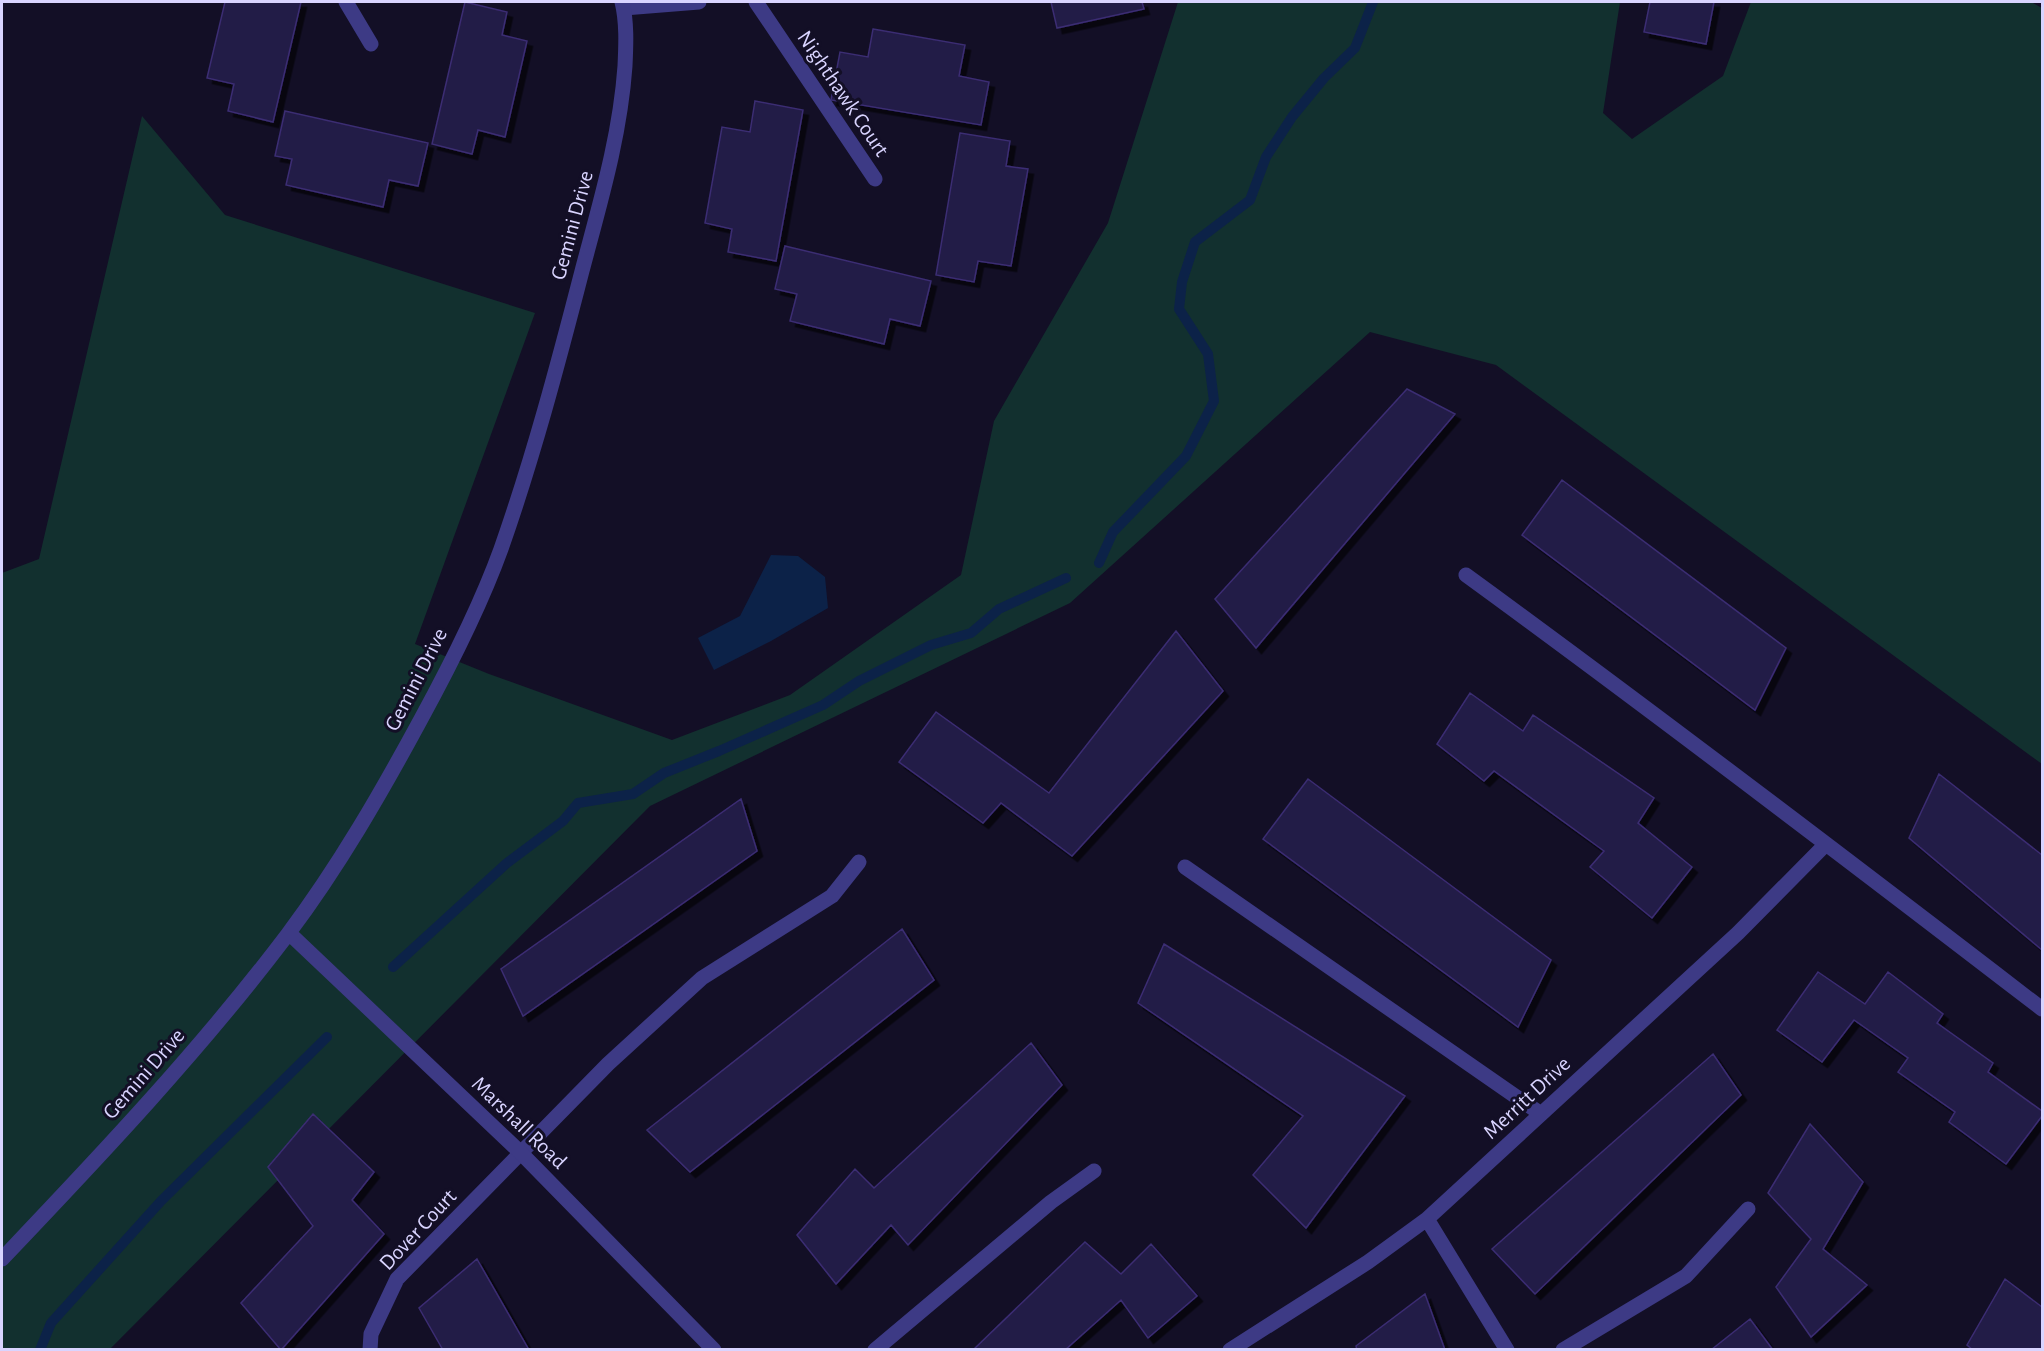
<svg xmlns="http://www.w3.org/2000/svg" width="2044" height="1351" viewBox="0 0 2044 1351" font-family="'Alegreya Sans',sans-serif">
	<style>
		.green { fill: #12302f }
		.water { fill: #0c2248 }
		.lines { fill: none; stroke-linecap: round; stroke-linejoin: round }
		.stream { stroke: #0c2248; stroke-width: 10 }
		.building { fill: #241b47; stroke: #3b2d73; stroke-width: 1.5; filter: url(#shadow) }
		.service { stroke: #3d3a85; stroke-width: 15 }
		.tertiary { stroke: #3d3a85; stroke-width: 15 }
		.labels { text-anchor: middle; stroke-width: 6; stroke-linejoin: round; paint-order: stroke }
		.street-label { font-size: 22px; fill: #d9d4ff; stroke: #130f26 }
	</style>
	<defs>
		<filter id="shadow"><feDropShadow dx="5.5" dy="5.5" stdDeviation="0" flood-color="#0009"/></filter>
	</defs>
	<rect width="100%" height="100%" fill="#130f26"/>
	<!-- green -->
	<path class="green" d="M 1178,2 L 1620,2 L 1603,113 L 1632,139 L 1723,76 L 1751,2 L 2031,2 L 2042,8 L 2042,764 L 1496,365 L 1370,332 L 1070,603 L 650,806 L 110,1349 L 2,1350 L 2,573 L 39,559 L 142,116 L 225,215 L 535,313 L 415,644 L 489,674 L 672,740 L 790,695 L 961,575 L 994,421 L 1108,223 Z"/>
	<!-- water -->
	<path class="water" d="M 771,555 L 798,556 L 825,577 L 828,608 L 771,641 L 714,670 L 698,638 L 740,616 Z"/>
	<g class="lines">
		<!-- stream -->
		<path class="stream" d="M 1099,563 L 1113,532 L 1186,456 L 1214,401 L 1208,354 L 1179,309 L 1182,282 L 1195,242 L 1250,200 L 1266,157 L 1292,117 L 1324,78 L 1355,48 L 1373,2
			M 393,967 L 507,863 L 563,821 L 578,803 L 633,794 L 664,773 L 719,751 L 823,705 L 859,681 L 931,645 L 971,633 L 999,609 L 1066,578
			M 40,1350 L 51,1323 L 161,1201 L 327,1037"/>
	</g>
	<!-- building -->
	<path class="building" d="M 225,2 L 301,2 L 273,122 L 228,111 L 234,84 L 207,78 Z
		M 465,2 L 507,12 L 502,35 L 527,41 L 505,137 L 478,130 L 472,154 L 432,144 Z
		M 1051,2 L 1142,2 L 1144,9 L 1057,28 Z
		M 1650,2 L 1714,2 L 1706,44 L 1644,32 Z
		M 873,29 L 965,45 L 959,76 L 989,82 L 981,125 L 831,100 L 840,52 L 868,57 Z
		M 755,101 L 803,110 L 776,261 L 728,252 L 732,229 L 705,223 L 722,127 L 750,132 Z
		M 285,111 L 428,143 L 418,186 L 389,180 L 383,207 L 286,185 L 292,159 L 275,156 Z
		M 960,133 L 1010,141 L 1006,166 L 1028,169 L 1011,266 L 978,261 L 974,282 L 936,275 Z
		M 785,246 L 931,281 L 920,326 L 890,319 L 884,344 L 790,321 L 797,294 L 775,289 Z
		M 1407,389 L 1455,414 L 1256,648 L 1215,599 Z
		M 1562,480 L 1786,648 L 1755,710 L 1522,535 Z
		M 1176,631 L 1223,691 L 1072,856 L 1001,803 L 983,823 L 899,762 L 936,712 L 1049,793 Z
		M 1470,693 L 1523,731 L 1533,715 L 1654,798 L 1638,823 L 1692,867 L 1652,918 L 1590,867 L 1604,851 L 1494,771 L 1484,781 L 1437,744 Z
		M 1939,774 L 2042,855 L 2042,950 L 1909,838 Z
		M 1308,779 L 1551,960 L 1518,1027 L 1263,839 Z
		M 741,799 L 757,851 L 523,1016 L 501,969 Z
		M 902,929 L 934,980 L 690,1172 L 647,1130 Z
		M 1164,944 L 1405,1096 L 1306,1228 L 1253,1175 L 1303,1116 L 1138,1003 Z
		M 1818,972 L 1865,1004 L 1888,972 L 1943,1014 L 1937,1023 L 1993,1063 L 1988,1072 L 2042,1111 L 2042,1116 L 2006,1164 L 1949,1122 L 1955,1112 L 1898,1072 L 1908,1058 L 1854,1020 L 1822,1062 L 1777,1030 Z
		M 1031,1043 L 1062,1085 L 908,1245 L 891,1225 L 836,1284 L 797,1235 L 855,1169 L 874,1188 Z
		M 1713,1054 L 1741,1095 L 1535,1294 L 1492,1249 Z
		M 313,1114 L 374,1172 L 352,1200 L 384,1234 L 281,1350 L 241,1303 L 313,1226 L 268,1167 Z
		M 1810,1124 L 1863,1182 L 1823,1249 L 1867,1285 L 1811,1337 L 1776,1287 L 1811,1239 L 1768,1193 Z
		M 1085,1242 L 1121,1274 L 1151,1244 L 1197,1296 L 1148,1338 L 1121,1300 L 1065,1350 L 973,1350 Z
		M 477,1259 L 529,1350 L 443,1350 L 419,1308 Z
		M 2005,1279 L 2042,1307 L 2042,1350 L 1973,1350 L 1967,1345 Z
		M 1425,1294 L 1445,1350 L 1357,1350 L 1356,1346 Z
		M 1750,1319 L 1773,1350 L 1711,1350 Z"/>
	<g class="lines">
		<!-- service -->
		<path class="service" d="M 346,2 L 371,44
			M 756,2 L 875,179
			M 624,8 L 699,2
			M 1466,575 C 1661,717 1852,863 2042,1009
			M 1185,867 L 1541,1114
			M 1427,1219 L 1507,1350
			M 370,1350 L 371,1334 L 397,1279 L 608,1064 L 702,978 L 832,896 L 859,862
			M 875,1350 L 1051,1202 L 1094,1171
			M 1230,1350 L 1368,1262 L 1427,1219 L 1738,933 L 1826,844
			M 1563,1350 L 1686,1276 L 1748,1209"/>
		<!-- tertiary -->
		<path class="tertiary" d="M 289,933 L 521,1153 L 714,1350
			M 2,1259 C 101,1155 201,1049 288,934 C 339,866 381,793 421,719 C 451,664 480,607 501,549 C 533,458 558,364 582,271 C 600,203 620,137 625,66 C 626,45 627,22 622,2"/>
	</g>
	<g class="labels">
		<!-- street labels -->
		<g class="street-label">
			<text transform="translate(844 93) rotate(56)" y="8">Nighthawk Court</text>
			<text transform="translate(571 225) rotate(-75)" y="8">Gemini Drive</text>
			<text transform="translate(415 679) rotate(-63)" y="8">Gemini Drive</text>
			<text transform="translate(143 1073) rotate(-49)" y="8">Gemini Drive</text>
			<text transform="translate(1526 1097) rotate(-43)" y="8">Merritt Drive</text>
			<text transform="translate(520 1122) rotate(44)" y="8">Marshall Road</text>
			<text transform="translate(417 1229) rotate(-47)" y="8">Dover Court</text>
		</g>
	</g>
	<!-- border -->
	<rect width="2044" height="1351" fill="none" stroke="#d9d4ff" stroke-width="6"/>
</svg>
